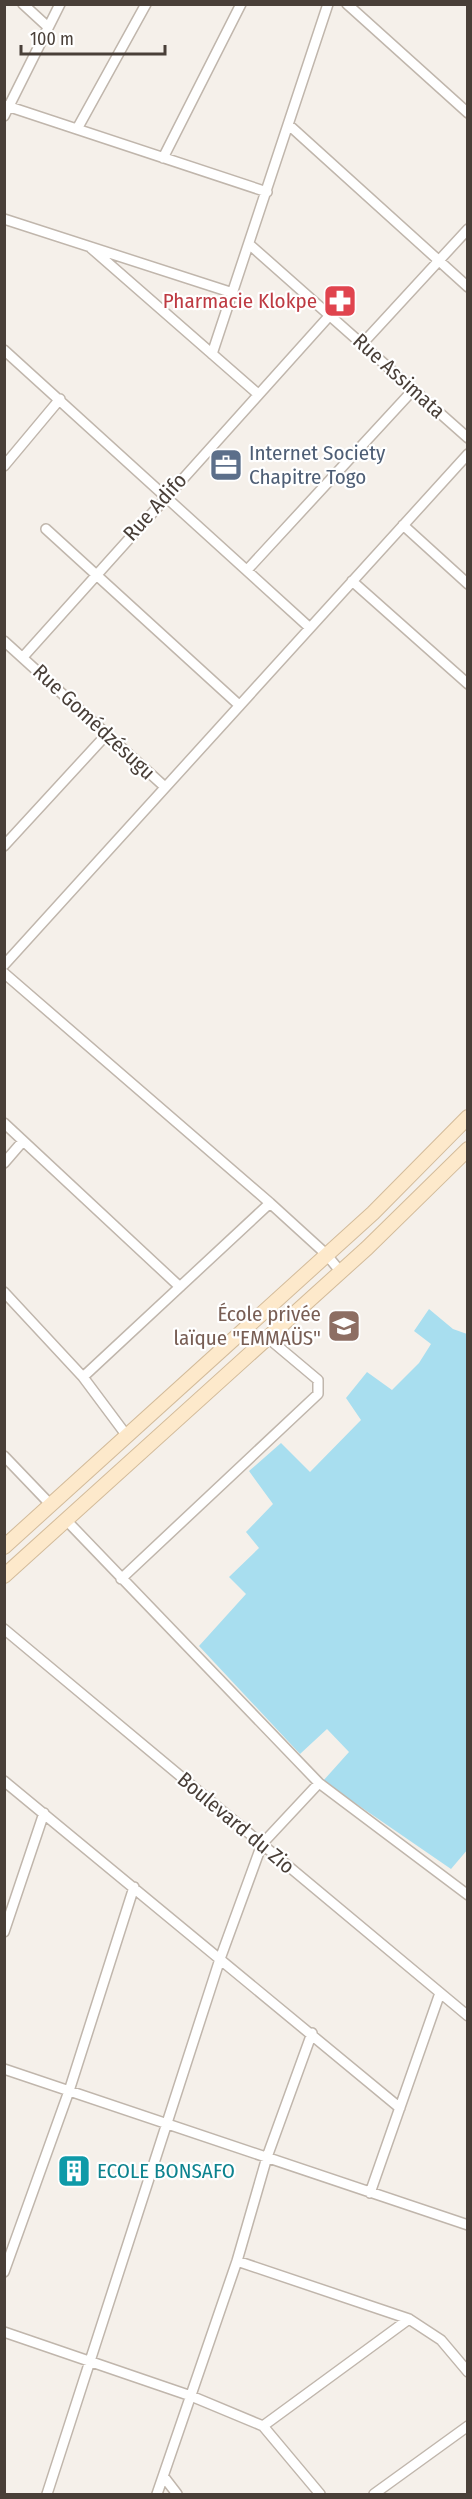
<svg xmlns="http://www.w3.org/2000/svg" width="472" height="2499" viewBox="0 0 472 2499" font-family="'Fira Sans Condensed',sans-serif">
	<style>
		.water { fill: #a8deef }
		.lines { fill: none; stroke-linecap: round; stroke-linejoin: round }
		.minor-casing { stroke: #c0b6ac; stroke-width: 12 }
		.secondary-casing { stroke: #d3bb9a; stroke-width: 16 }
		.minor { stroke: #fff; stroke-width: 9 }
		.secondary { stroke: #fde9cb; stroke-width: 14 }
		.labels { text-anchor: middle; stroke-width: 4.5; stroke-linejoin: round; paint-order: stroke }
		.health-label { font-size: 21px; fill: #be3a42; stroke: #fff; text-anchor: end }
		.street-label { font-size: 21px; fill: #493f38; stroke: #fff }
		.service-label { font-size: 21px; fill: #4e5e75; stroke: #fff; text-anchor: start }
		.education-label { font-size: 21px; fill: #785e54; stroke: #fff; text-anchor: end }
		.culture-label { font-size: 21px; fill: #0d838f; stroke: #fff; text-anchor: start }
	</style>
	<rect width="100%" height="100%" fill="#f5f0ea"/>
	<!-- water -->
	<path class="water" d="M 429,1309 L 453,1329 L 467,1334 L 468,1849 L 451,1869 L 323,1781 L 349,1752 L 327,1729 L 300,1754 L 199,1646 L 246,1594 L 229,1577 L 259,1548 L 246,1532 L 273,1504 L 249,1471 L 281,1443 L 310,1472 L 361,1420 L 346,1398 L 367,1372 L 392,1390 L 419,1363 L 431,1344 L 414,1331 Z"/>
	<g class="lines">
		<!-- minor casing -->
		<g class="minor-casing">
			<path id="minor" d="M 23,4 L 48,27
				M 347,4 L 468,113
				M 4,105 L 267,192
				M 4,116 L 60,4
				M 290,126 L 468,287
				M 77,129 L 146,4
				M 163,158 L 241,4
				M 4,219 L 233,293
				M 249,244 L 468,438
				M 91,248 L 258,394
				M 363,343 L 468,229
				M 4,350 L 310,628
				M 212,354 L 328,4
				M 4,466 L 60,399
				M 403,525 L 468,584
				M 46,529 L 239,705
				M 248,569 L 414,389
				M 352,581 L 468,684
				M 4,641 L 165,787
				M 23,657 L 331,314
				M 4,846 L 107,734
				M 4,965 L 468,454
				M 4,973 L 270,1203 L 326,1254 L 340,1271
				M 4,1123 L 180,1287
				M 4,1163 L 23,1141
				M 4,1292 L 83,1377 L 127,1436
				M 83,1377 L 270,1203
				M 4,1456 L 51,1505
				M 67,1521 L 319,1783 L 468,1895
				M 121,1579 L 318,1394 L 318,1380 L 268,1338
				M 4,1629 L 468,2016
				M 4,1781 L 400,2108
				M 4,1932 L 44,1813
				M 4,2069 L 468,2225
				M 370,2193 L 440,1993
				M 237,2261 L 409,2319 L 441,2340 L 468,2372
				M 4,2272 L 69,2091 L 134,1887
				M 4,2332 L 191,2396 L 263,2426 L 320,2494
				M 263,2426 L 409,2319
				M 164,2477 L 177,2494
				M 47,2494 L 220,1959 L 262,1844 L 319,1783
				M 157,2494 L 237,2261 L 267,2157 L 312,2033
				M 374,2494 L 468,2426"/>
		</g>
		<!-- secondary casing -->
		<g class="secondary-casing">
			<path id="secondary" d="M 4,1547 L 373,1213 L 468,1117
				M 4,1576 L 367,1248 L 468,1149"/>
		</g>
		<!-- minor -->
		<use href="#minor" class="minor"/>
		<!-- secondary -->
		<use href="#secondary" class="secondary"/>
	</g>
	<!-- icons -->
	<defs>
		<g id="pharmacy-square" transform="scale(1.725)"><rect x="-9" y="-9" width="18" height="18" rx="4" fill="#e0444e" stroke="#fff"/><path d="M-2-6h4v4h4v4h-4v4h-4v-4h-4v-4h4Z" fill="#fff"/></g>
		<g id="office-square" transform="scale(1.725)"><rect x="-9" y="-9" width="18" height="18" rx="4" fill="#5c6f8a" stroke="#fff"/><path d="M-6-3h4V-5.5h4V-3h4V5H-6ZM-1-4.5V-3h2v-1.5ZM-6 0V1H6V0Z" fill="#fff"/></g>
		<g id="school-square" transform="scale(1.725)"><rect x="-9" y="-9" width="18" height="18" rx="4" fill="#8d6e63" stroke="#fff"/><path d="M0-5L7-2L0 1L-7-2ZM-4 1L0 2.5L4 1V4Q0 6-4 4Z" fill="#fff"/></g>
		<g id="building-square" transform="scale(1.725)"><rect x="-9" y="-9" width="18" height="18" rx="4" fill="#0f9aa8" stroke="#fff"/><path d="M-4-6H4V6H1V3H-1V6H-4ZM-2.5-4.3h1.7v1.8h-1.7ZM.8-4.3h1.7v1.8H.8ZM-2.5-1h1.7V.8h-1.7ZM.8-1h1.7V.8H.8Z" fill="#fff"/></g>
	</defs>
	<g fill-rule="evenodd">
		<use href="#pharmacy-square" x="340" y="301"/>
		<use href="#office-square" x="226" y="465"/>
		<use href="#school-square" x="344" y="1326"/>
		<use href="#building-square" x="74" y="2171"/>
	</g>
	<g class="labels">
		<!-- health labels -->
		<g class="health-label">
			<text x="317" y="308">Pharmacie Klokpe</text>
		</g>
		<!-- street labels -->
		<g class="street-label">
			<text transform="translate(399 376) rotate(42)" y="7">Rue Assimata</text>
			<text transform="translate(155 507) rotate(-48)" y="7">Rue Adifo</text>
			<text transform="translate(94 722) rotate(43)" y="7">Rue Gomédzésugu</text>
			<text transform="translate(236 1823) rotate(40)" y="7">Boulevard du Zio</text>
		</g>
		<!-- service labels -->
		<g class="service-label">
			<text x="249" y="460">Internet Society<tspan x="249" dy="24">Chapitre Togo</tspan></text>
		</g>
		<!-- education labels -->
		<g class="education-label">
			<text x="321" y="1321">École privée<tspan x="321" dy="24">laïque "EMMAÜS"</tspan></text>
		</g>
		<!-- culture labels -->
		<g class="culture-label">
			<text x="97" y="2178">ECOLE BONSAFO</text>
		</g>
	</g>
	<!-- border -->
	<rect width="472" height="2499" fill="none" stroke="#493f38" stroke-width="12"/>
	<!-- scale -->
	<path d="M21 45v9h144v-9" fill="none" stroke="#493f38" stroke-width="3"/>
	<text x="30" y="45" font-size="18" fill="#493f38" stroke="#ffffff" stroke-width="4.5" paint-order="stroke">100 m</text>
</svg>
